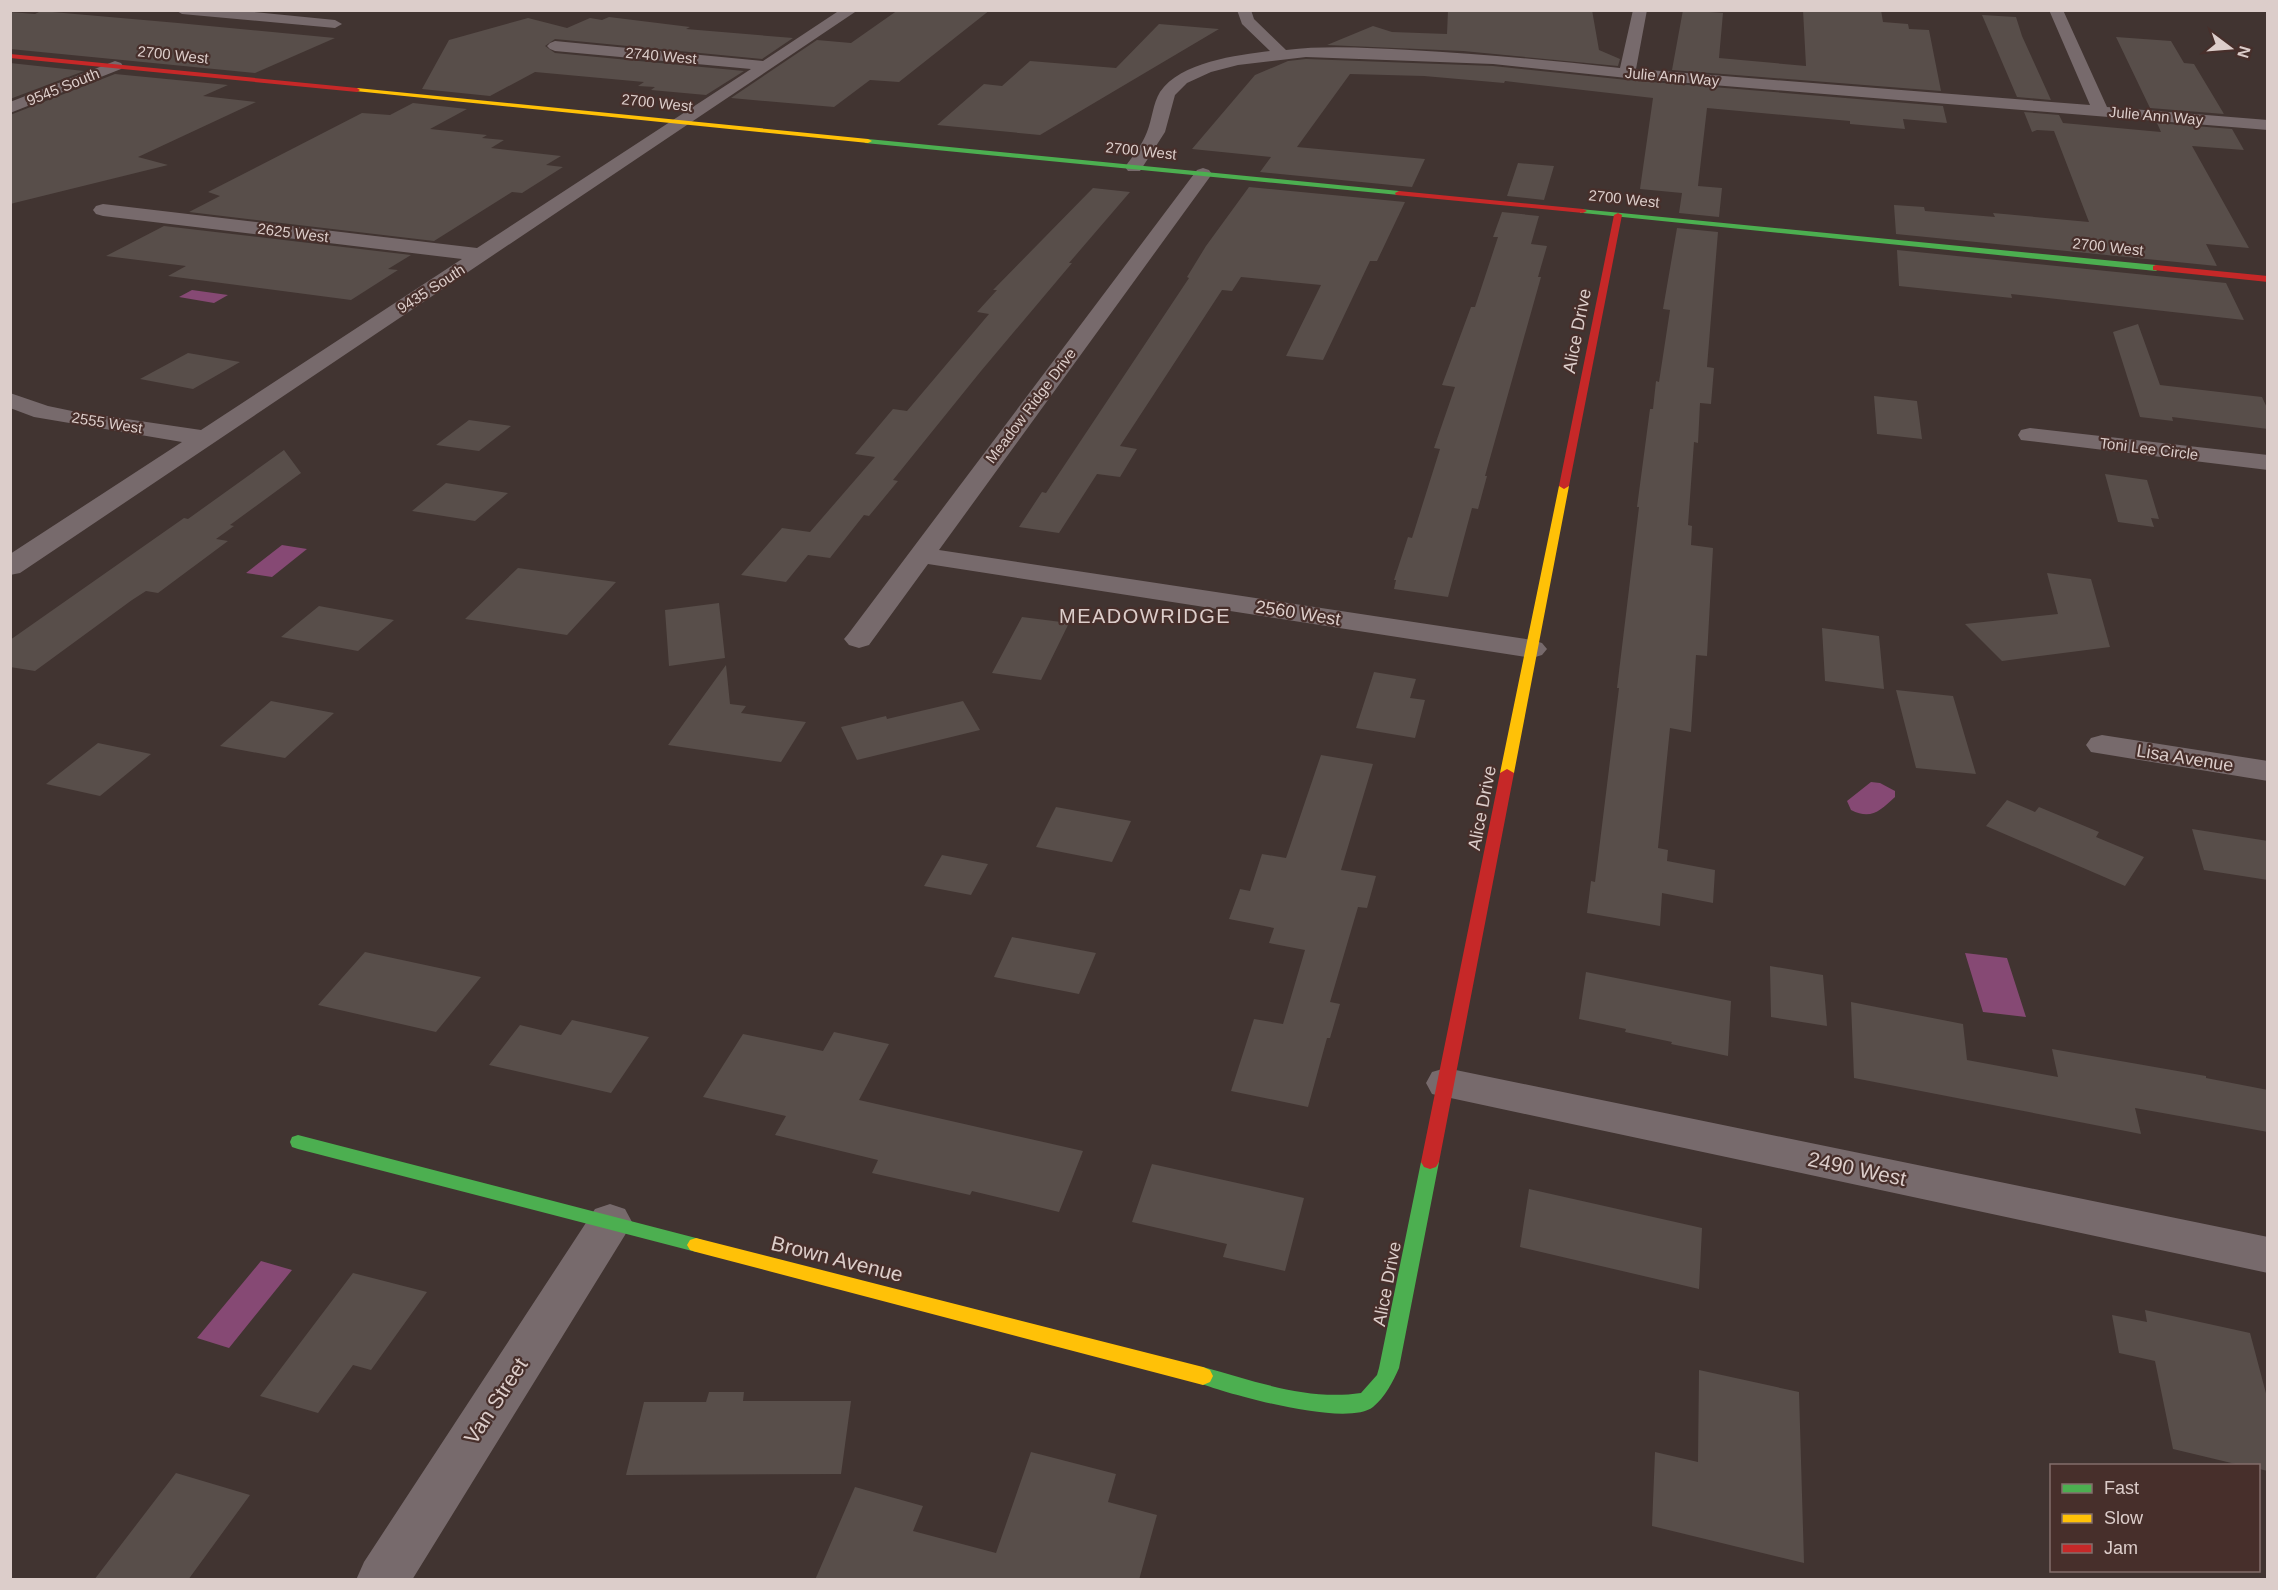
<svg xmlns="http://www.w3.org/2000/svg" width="2278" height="1590" viewBox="0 0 2278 1590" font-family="Arial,sans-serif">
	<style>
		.water { fill: #864974 }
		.building { fill: #584e4a }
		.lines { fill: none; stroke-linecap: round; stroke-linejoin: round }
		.street { fill: #776a6c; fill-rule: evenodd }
		.fast { fill: #4caf50; fill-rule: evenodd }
		.slow { fill: #ffc107; fill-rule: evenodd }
		.jam { fill: #c62828; fill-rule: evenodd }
		.labels { text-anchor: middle; stroke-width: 4.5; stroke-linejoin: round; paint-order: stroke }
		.far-street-label { font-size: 15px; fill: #dccdca; stroke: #472f2b }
		.street-label { font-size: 18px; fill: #dccdca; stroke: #472f2b }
		.neighbourhood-label { font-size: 20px; letter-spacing: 1.5px; fill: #dccdca; stroke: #472f2b }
		.near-street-label { font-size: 21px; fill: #dccdca; stroke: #472f2b }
	</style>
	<rect width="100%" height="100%" fill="#413431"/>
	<!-- water -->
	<path class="water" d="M 192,290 L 228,295 L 214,303 L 179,297 Z
		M 282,545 L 307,549 L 272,577 L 246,573 Z
		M 1871,782 L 1880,783 L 1895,791 L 1895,797 C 1880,811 1871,820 1851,810 L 1847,801 Z
		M 1965,953 L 2007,958 L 2026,1017 L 1983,1012 Z
		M 261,1261 L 292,1270 L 229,1348 L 197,1338 Z"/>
	<!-- building -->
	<path class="building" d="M 898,10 L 990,10 L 899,82 L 870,80 L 834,107 L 731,98 L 817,40 L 851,43 Z
		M 1448,10 L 1592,10 L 1599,50 L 1620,59 L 1618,66 L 1463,51 L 1327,45 L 1373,26 L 1392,32 L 1447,34 Z
		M 1683,10 L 1723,13 L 1719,58 L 1806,66 L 1803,10 L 1881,10 L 1883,22 L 1908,24 L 1909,29 L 1929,30 L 1941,91 L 1672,70 Z
		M 41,11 L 178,23 L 335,38 L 255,73 L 10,49 L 10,12 L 35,14 Z
		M 1982,15 L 2016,17 L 2022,36 L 2051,100 L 2017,97 Z
		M 609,17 L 690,27 L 686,29 L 793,38 L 762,59 L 555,39 L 545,46 L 555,53 L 744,71 L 706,95 L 651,90 L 655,87 L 638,86 L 644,82 L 535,72 L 490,96 L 422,89 L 449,40 L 528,18 L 567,28 L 590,18 L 602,20 Z
		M 1159,24 L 1219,29 L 1040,135 L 937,125 L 984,84 L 1002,86 L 1030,61 L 1116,68 Z
		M 2116,37 L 2171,41 L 2184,63 L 2194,64 L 2224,114 L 2150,108 Z
		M 1306,59 L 1493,66 L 1627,80 L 1943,106 L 1947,123 L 1903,119 L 1905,129 L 1850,124 L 1850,121 L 1707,108 L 1698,186 L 1722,188 L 1719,217 L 1679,213 L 1682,193 L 1640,189 L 1653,98 L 1505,81 L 1504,83 L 1424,76 L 1350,74 L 1297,147 L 1425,159 L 1412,187 L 1260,172 L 1271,157 L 1192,149 L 1255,75 L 1288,61 Z
		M 10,63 L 84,71 L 10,99 Z
		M 115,74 L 228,85 L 203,96 L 256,102 L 138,157 L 168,165 L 10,204 L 10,115 Z
		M 413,103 L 467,109 L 430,129 L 487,135 L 482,138 L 504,140 L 491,148 L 561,156 L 546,165 L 563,167 L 522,193 L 512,192 L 434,241 L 189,212 L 220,196 L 208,192 L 362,113 L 390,115 Z
		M 2024,112 L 2059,115 L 2063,123 L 2161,132 L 2157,123 L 2232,129 L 2244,150 L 2192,146 L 2249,248 L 2206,244 L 2217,266 L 1896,234 L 1894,205 L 1924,207 L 1925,211 L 1995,217 L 1993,213 L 2089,222 L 2054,131 L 2037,130 L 2032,132 Z
		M 1518,163 L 1554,166 L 1544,200 L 1507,196 Z
		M 1249,187 L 1405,202 L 1377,261 L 1370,261 L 1323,360 L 1286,356 L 1321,285 L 1241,277 L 1232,291 L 1222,290 L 1120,446 L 1137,449 L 1120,477 L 1097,474 L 1059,533 L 1019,527 L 1042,492 L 1046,493 L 1189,278 L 1187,277 L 1206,246 Z
		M 1093,188 L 1130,192 L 1069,263 L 1072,263 L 981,371 L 893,480 L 898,481 L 869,516 L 864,515 L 830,558 L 808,555 L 786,582 L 741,575 L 782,528 L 810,532 L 875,457 L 855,454 L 893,409 L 907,411 L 989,314 L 977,312 L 997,290 L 993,290 Z
		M 1502,212 L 1539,216 L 1531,244 L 1547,246 L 1538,277 L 1541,277 L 1485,476 L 1487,476 L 1478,509 L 1472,508 L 1448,597 L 1394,589 L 1396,580 L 1394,580 L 1408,537 L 1412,538 L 1440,449 L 1434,448 L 1455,387 L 1442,385 L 1471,307 L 1475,307 L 1498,237 L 1493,237 Z
		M 164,226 L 411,255 L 388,269 L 398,270 L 351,300 L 168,276 L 186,266 L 106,256 Z
		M 1677,228 L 1718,232 L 1707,367 L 1714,368 L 1711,404 L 1700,403 L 1698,443 L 1694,442 L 1688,525 L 1692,526 L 1691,545 L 1713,548 L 1707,656 L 1696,655 L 1691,732 L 1670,728 L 1658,848 L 1668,850 L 1667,861 L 1715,870 L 1713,903 L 1662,893 L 1660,926 L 1587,913 L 1591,881 L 1595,882 L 1619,688 L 1617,688 L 1639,507 L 1637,507 L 1650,409 L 1653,409 L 1656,381 L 1659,382 L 1670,310 L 1663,309 Z
		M 1897,250 L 2226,283 L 2244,320 L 2011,294 L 2012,298 L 1899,286 Z
		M 2138,324 L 2160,385 L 2262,397 L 2268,410 L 2268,429 L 2172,417 L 2173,421 L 2140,417 L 2113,332 Z
		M 188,353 L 240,362 L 193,389 L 140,379 Z
		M 1874,396 L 1917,401 L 1922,439 L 1877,434 Z
		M 469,420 L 511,426 L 479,451 L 436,445 Z
		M 284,450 L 301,473 L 230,525 L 234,526 L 216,539 L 228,541 L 158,593 L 146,591 L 132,600 L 35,671 L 10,667 L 10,640 L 184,518 L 188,519 Z
		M 2105,474 L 2147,480 L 2159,519 L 2151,518 L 2154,527 L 2118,522 Z
		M 446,483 L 508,493 L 475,521 L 412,511 Z
		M 518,568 L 616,582 L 567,635 L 465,619 Z
		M 2047,573 L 2091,579 L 2110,647 L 2002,661 L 1965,624 L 2058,614 Z
		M 719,603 L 725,658 L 669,666 L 665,610 Z
		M 319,606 L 394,620 L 358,651 L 281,637 Z
		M 1022,617 L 1069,623 L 1041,680 L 992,673 Z
		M 1822,628 L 1879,636 L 1884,689 L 1825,681 Z
		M 726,665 L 730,704 L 746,706 L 741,713 L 806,722 L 781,762 L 668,745 Z
		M 1374,672 L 1416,679 L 1410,698 L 1425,700 L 1415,738 L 1356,728 Z
		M 1896,690 L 1953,696 L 1976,774 L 1916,768 Z
		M 271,701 L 334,713 L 285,758 L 220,746 Z
		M 963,701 L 980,730 L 857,760 L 841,727 L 886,716 L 887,719 Z
		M 98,743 L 151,754 L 100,796 L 46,784 Z
		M 1321,755 L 1373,764 L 1341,870 L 1376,876 L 1367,908 L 1358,907 L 1330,1002 L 1340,1004 L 1330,1038 L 1327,1038 L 1308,1107 L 1231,1091 L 1254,1019 L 1283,1024 L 1305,950 L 1269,943 L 1274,928 L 1229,919 L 1240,889 L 1250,891 L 1262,854 L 1286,858 Z
		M 2007,800 L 2035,812 L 2039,807 L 2099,832 L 2096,837 L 2144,857 L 2125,886 L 1986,826 Z
		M 1056,807 L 1131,821 L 1112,862 L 1036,847 Z
		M 2192,829 L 2268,841 L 2268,880 L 2204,870 Z
		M 942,855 L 988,864 L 971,895 L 924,886 Z
		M 1012,937 L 1096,953 L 1079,994 L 994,977 Z
		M 365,952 L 481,977 L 436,1032 L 318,1005 Z
		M 1770,966 L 1823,975 L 1827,1026 L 1771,1017 Z
		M 1586,972 L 1731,1001 L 1728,1056 L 1671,1044 L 1672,1042 L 1625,1032 L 1626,1029 L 1579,1019 Z
		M 1851,1002 L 1963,1024 L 1967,1060 L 2058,1077 L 2052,1049 L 2206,1076 L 2206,1078 L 2268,1090 L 2268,1132 L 2135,1108 L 2141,1134 L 1854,1078 Z
		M 572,1020 L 649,1037 L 611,1093 L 489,1065 L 520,1025 L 561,1035 Z
		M 834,1032 L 889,1044 L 859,1100 L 1083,1151 L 1059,1212 L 972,1191 L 970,1195 L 872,1173 L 878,1160 L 775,1135 L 786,1116 L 703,1097 L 743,1034 L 823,1051 Z
		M 1152,1164 L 1304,1198 L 1285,1271 L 1223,1257 L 1227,1244 L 1132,1222 Z
		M 1529,1189 L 1702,1228 L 1699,1289 L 1520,1247 Z
		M 353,1273 L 427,1292 L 371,1370 L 353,1365 L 318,1413 L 260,1396 Z
		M 2145,1310 L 2250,1333 L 2268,1401 L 2268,1471 L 2259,1469 L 2259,1466 L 2244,1466 L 2173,1449 L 2155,1361 L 2119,1353 L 2112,1315 L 2147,1322 Z
		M 1699,1370 L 1799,1392 L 1804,1563 L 1652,1526 L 1655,1452 L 1698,1462 Z
		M 709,1392 L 744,1392 L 743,1401 L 851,1401 L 841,1474 L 626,1475 L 644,1402 L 706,1402 Z
		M 1031,1452 L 1116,1474 L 1108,1502 L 1157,1515 L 1139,1580 L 815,1580 L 855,1487 L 923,1506 L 913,1531 L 996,1553 Z
		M 176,1473 L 250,1495 L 188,1580 L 94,1580 Z"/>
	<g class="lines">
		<!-- street -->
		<path class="street" d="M 175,10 L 235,10 L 335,20 L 342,24 L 335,28 L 182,14 Z
			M 840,10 L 858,10 L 20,573 L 10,575 L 10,554 L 182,442 L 34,417 L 10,408 L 10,393 L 48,406 L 72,411 L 201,430 L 462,259 L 103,216 L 96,214 L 93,210 L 96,206 L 103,204 L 477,248 L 751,69 L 555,51 L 550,49 L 547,46 L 550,43 L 555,41 L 763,61 Z
			M 1237,10 L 1251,10 L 1254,19 L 1286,50 C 1327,45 1369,48 1410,50 C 1480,54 1550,60 1620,68 L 1633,10 L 1647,10 L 1636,69 L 2090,105 L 2049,10 L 2063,10 L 2107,107 L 2268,120 L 2268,130 L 1627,78 L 1493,64 L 1306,57 L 1238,65 L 1211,72 L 1187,83 L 1175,95 L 1165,132 L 1140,171 L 1128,171 L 1125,167 C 1133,156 1142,145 1147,132 C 1152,120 1153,103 1160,92 C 1180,62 1237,55 1270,51 L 1242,24 Z
			M 115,61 L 121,63 L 123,66 L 121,69 L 10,113 L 10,102 Z
			M 1203,168 L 1209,170 L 1212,174 L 939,550 L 1532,640 L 1542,643 L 1547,649 L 1542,655 L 1532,658 L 928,564 L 869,645 L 859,648 L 849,645 L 844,639 L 849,633 L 1197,170 Z
			M 2030,428 L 2268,455 L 2268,470 L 2021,440 L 2018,435 L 2021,430 Z
			M 2102,735 L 2268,761 L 2268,781 L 2091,752 L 2086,745 L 2091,738 Z
			M 1446,1068 L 2268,1237 L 2268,1273 L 1432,1094 L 1426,1083 L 1432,1072 Z
			M 610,1204 L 625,1209 L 632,1222 L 625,1235 L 412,1580 L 356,1580 L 364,1562 L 595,1209 Z"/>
		<!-- fast -->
		<path class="fast" d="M 868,139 L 1399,191 L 1403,193 L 1399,195 L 865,143 L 864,141 Z
			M 1580,209 L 2156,265 L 2160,268 L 2156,271 L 1583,213 L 1580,213 Z
			M 298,1135 L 696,1238 L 702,1240 L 705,1245 L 702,1250 L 696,1252 L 298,1149 L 292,1147 L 290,1142 L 292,1137 Z
			M 1430,1155 L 1436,1157 L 1439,1162 L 1399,1368 C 1393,1382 1385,1397 1373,1407 C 1346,1428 1228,1394 1196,1382 L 1193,1376 L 1196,1370 L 1203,1367 C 1255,1381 1307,1401 1361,1393 L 1377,1375 L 1379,1368 L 1421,1162 L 1424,1157 Z"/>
		<!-- slow -->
		<path class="slow" d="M 357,88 L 868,139 L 872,141 L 868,143 L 355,91 Z
			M 1564,483 L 1569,486 L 1514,773 L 1507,777 L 1500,773 L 1559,486 Z
			M 696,1238 L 1203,1367 L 1210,1370 L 1213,1376 L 1210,1382 L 1203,1385 L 696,1252 L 690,1250 L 687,1245 L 690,1240 Z"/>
		<!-- jam -->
		<path class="jam" d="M 10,54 L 357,88 L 360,90 L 357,92 L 10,58 Z
			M 1399,191 L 1583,209 L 1587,211 L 1583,213 L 1396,195 L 1395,193 Z
			M 1618,213 L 1622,215 L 1569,486 L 1564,489 L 1559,486 L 1614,215 Z
			M 2156,265 L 2268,276 L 2268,282 L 2153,270 L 2153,266 Z
			M 1507,769 L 1514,773 L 1439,1162 L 1436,1167 L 1430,1169 L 1424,1167 L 1421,1162 L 1500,773 Z"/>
	</g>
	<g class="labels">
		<!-- far-street labels -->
		<g class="far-street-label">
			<text transform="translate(173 55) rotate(6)" y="5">2700 West</text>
			<text transform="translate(661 56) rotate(5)" y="5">2740 West</text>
			<text transform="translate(1672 77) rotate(5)" y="5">Julie Ann Way</text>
			<text transform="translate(63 87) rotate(-22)" y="5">9545 South</text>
			<text transform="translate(657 103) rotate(6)" y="5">2700 West</text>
			<text transform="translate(2156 116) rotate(5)" y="5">Julie Ann Way</text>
			<text transform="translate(1141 151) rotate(6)" y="5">2700 West</text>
			<text transform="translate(1624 199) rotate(6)" y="5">2700 West</text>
			<text transform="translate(293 233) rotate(7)" y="5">2625 West</text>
			<text transform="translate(2108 247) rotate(6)" y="5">2700 West</text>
			<text transform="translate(431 289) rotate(-33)" y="5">9435 South</text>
			<text transform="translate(1031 406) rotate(-53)" y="5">Meadow Ridge Drive</text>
			<text transform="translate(107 423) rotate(9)" y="5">2555 West</text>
			<text transform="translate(2149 449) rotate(7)" y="5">Toni Lee Circle</text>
		</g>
		<!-- street labels -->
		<g class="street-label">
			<text transform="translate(1577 331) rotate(-79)" y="6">Alice Drive</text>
			<text transform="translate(1298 613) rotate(9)" y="6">2560 West</text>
			<text transform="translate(2185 758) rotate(9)" y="6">Lisa Avenue</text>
			<text transform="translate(1482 808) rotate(-79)" y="6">Alice Drive</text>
			<text transform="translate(1387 1284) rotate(-79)" y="6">Alice Drive</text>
		</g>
		<!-- neighbourhood labels -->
		<g class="neighbourhood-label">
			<text x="1145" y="623">MEADOWRIDGE</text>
		</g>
		<!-- near-street labels -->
		<g class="near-street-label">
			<text transform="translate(1857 1169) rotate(12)" y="7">2490 West</text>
			<text transform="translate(837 1259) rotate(14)" y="7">Brown Avenue</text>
			<text transform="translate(496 1401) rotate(-57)" y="7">Van Street</text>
		</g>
	</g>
	<!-- border -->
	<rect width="2278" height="1590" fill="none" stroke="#dccdca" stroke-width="24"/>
	<!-- legend -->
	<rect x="2050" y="1464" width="210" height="108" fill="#472f2b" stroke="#836e6b" stroke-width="1.5"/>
	<rect x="2062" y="1484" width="30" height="9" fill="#4caf50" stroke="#836e6b" stroke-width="1.5"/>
	<text x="2104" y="1494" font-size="18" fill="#dccdca">Fast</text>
	<rect x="2062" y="1514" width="30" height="9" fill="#ffc107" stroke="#836e6b" stroke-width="1.5"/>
	<text x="2104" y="1524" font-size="18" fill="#dccdca">Slow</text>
	<rect x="2062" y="1544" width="30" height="9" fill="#c62828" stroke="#836e6b" stroke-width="1.5"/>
	<text x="2104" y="1554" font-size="18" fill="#dccdca">Jam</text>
	<!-- north arrow -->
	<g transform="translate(2230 48) rotate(106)" stroke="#472f2b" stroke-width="4.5" paint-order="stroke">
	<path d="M0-4.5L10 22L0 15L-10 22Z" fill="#dccdca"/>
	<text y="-9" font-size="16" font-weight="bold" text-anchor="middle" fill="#dccdca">N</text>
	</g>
</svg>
